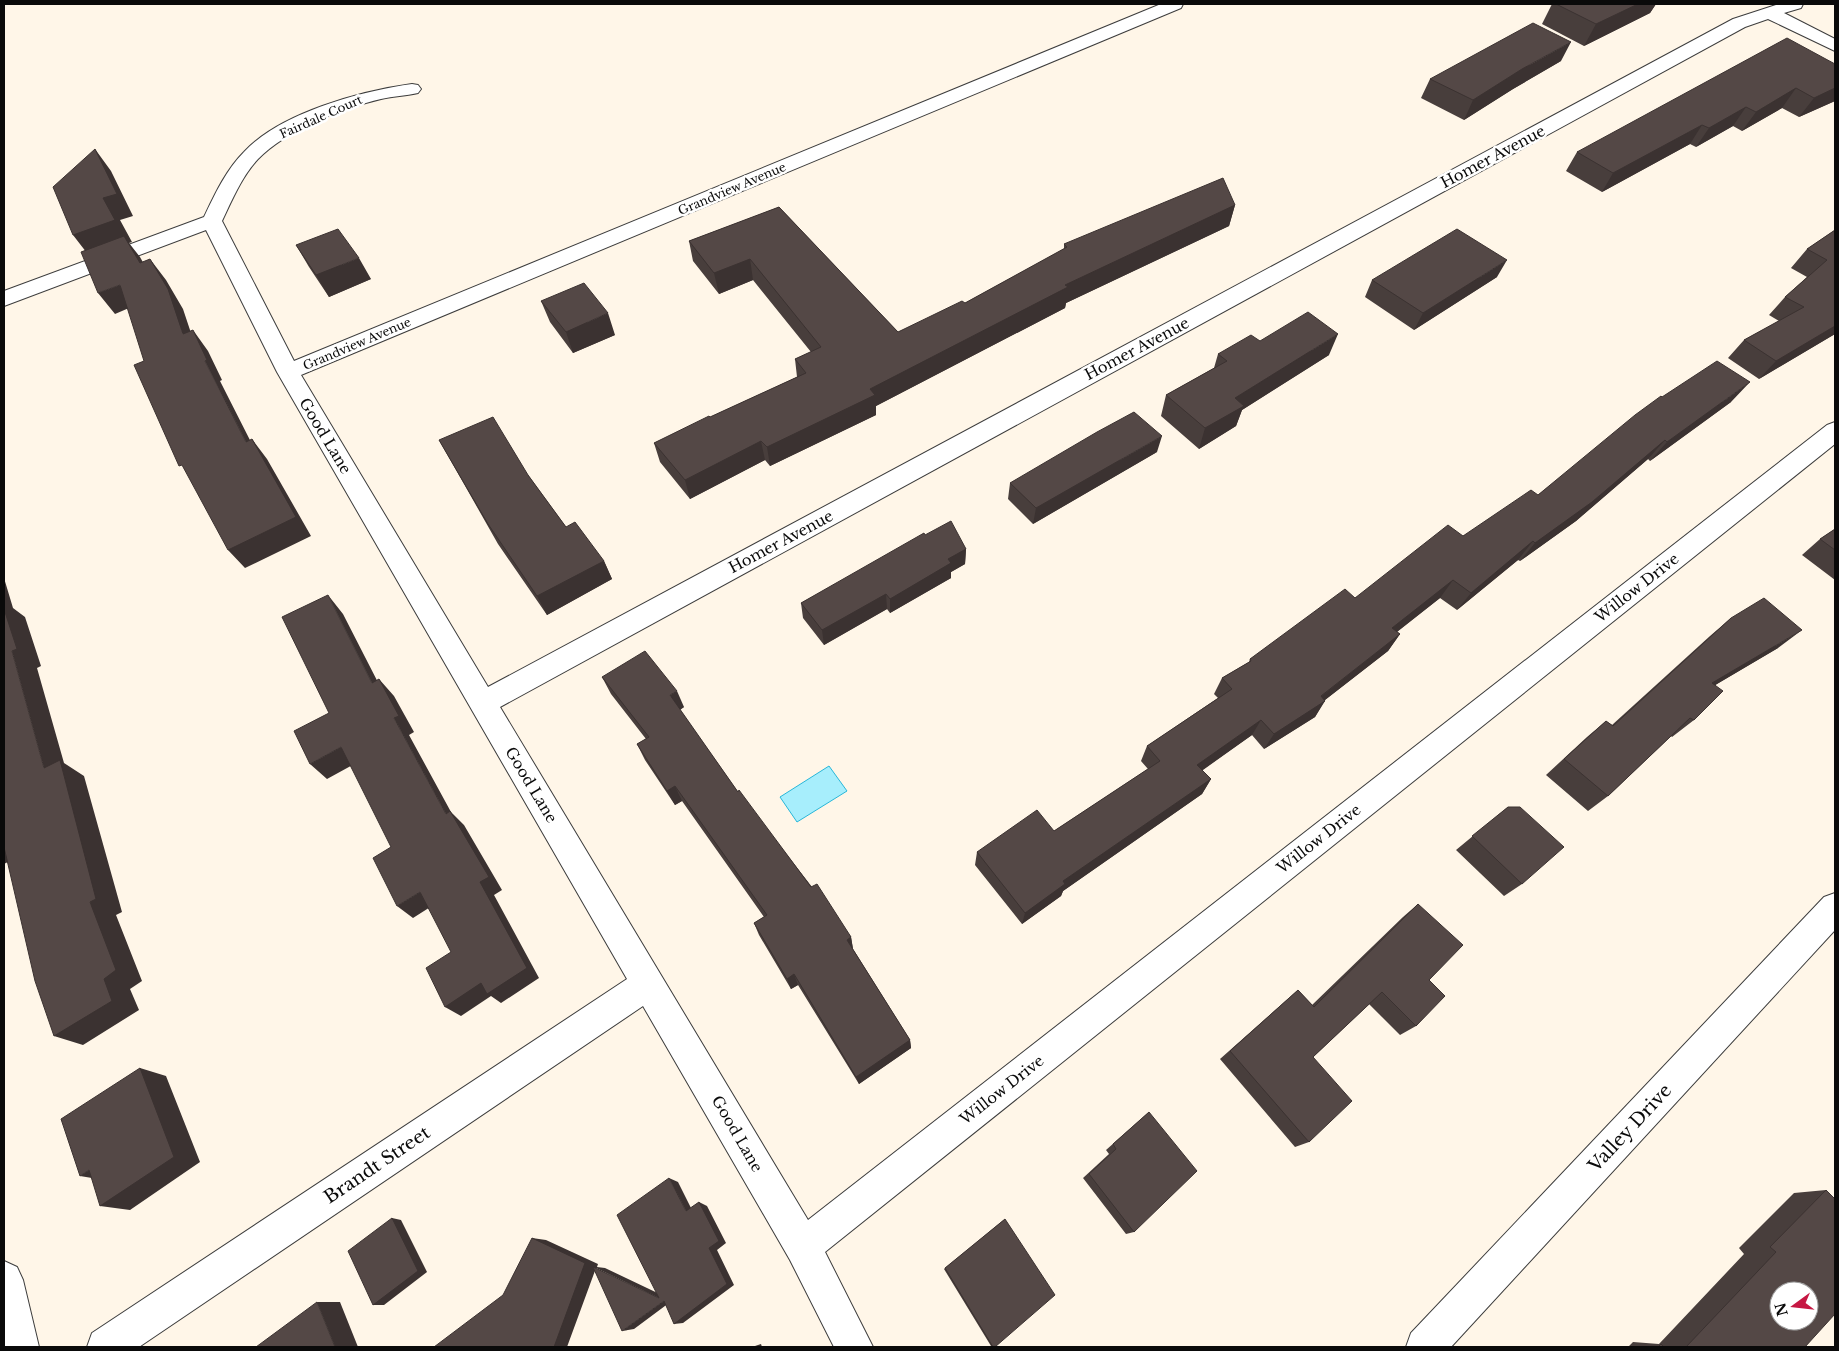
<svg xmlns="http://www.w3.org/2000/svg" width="1839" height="1351" viewBox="0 0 1839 1351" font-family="'Libre Baskerville',serif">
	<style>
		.water { fill: #a7eefc; stroke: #28b7d9 }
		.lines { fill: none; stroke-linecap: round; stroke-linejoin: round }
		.minor-casing { stroke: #3d3d3d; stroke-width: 2 }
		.minor { fill: #fff; fill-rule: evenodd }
		.wall { fill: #483e3c }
		.shaded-wall { fill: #3b3231 }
		.building { fill: #544846; stroke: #3b3231; fill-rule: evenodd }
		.labels { text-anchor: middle; stroke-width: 5; stroke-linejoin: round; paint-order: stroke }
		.far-street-label { font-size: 12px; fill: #0a0a0a; stroke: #fff }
		.street-label { font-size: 15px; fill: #0a0a0a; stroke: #fff }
		.near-street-label { font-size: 18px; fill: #0a0a0a; stroke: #fff }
	</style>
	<rect width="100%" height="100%" fill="#fff6e8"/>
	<!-- water -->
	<path class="water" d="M 829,766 L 847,791 L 797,822 L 780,797 Z"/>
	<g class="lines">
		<!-- minor casing -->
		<g class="minor-casing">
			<path id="minor" d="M 1161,4 L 1183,4 L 1181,8 L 301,375 L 488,687 L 1733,19 L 1779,4 L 1803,4 L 1801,8 L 1784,13 L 1835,39 L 1835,51 L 1768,19 L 1745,27 L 500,707 L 808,1220 L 1827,425 L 1835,422 L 1835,444 L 825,1252 L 873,1347 L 834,1347 L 790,1260 L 643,1006 L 139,1347 L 87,1347 L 92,1333 L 627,979 L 277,372 L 206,230 L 4,306 L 4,291 L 204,217 C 215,194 226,170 244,152 C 280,113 361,91 412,84 L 418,85 L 421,89 L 418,93 C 406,96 393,96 381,99 C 343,108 286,130 258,159 C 242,176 232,200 222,221 L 294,361 Z
				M 1835,893 L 1835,930 L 1451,1347 L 1406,1347 L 1411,1333 L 1824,897 Z
				M 4,1261 L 17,1267 L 23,1280 L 39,1347 L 4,1347 Z"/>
		</g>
		<!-- minor -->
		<use href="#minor" class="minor"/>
	</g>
	<!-- wall -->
	<path class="wall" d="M 1552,4 L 1656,4 L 1650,13 L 1584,46 L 1542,24 Z
		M 1561,61 L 1513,89 L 1464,120 L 1421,98 L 1430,79 Z
		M 1835,64 L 1835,101 L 1799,117 L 1782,108 L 1742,131 L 1733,126 L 1696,147 L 1690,144 L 1602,192 L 1566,171 L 1577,152 Z
		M 1235,205 L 1229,226 L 1066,303 L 1065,308 L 876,406 L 876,415 L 770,466 L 765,460 L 690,499 L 660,462 L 654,443 L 797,377 L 795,359 L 811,352 L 753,280 L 719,294 L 693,261 L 689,241 L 779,207 L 898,332 L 965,303 L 1064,249 L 1064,244 Z
		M 1835,230 L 1835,334 L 1759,379 L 1728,358 L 1744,340 L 1779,321 L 1769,315 L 1785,297 L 1807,277 L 1791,268 L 1807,249 Z
		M 296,245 L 371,279 L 329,297 L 309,267 Z
		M 1497,277 L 1414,330 L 1365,297 L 1372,280 Z
		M 541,301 L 615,335 L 573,353 L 550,322 Z
		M 1260,341 L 1329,355 L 1242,410 L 1236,426 L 1199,449 L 1161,416 L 1166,395 L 1214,368 L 1218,354 Z
		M 1662,397 L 1731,402 L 1650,461 L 1648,459 L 1576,521 L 1520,561 L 1518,560 L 1457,610 L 1440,598 L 1397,632 L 1400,634 L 1388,651 L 1325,700 L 1315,717 L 1264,749 L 1252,735 L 1202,770 L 1211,779 L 1202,794 L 1063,891 L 1061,896 L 1022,924 L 975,865 L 977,852 L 1054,831 L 1148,769 L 1141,761 L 1147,746 L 1218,698 L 1214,694 L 1222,678 L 1249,662 L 1250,659 L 1355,598 L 1463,536 L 1538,495 Z
		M 439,440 L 528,475 L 566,527 L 604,561 L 612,579 L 547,615 L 498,544 Z
		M 1157,452 L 1033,524 L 1008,499 L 1010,483 Z
		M 1835,529 L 1835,580 L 1802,555 L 1820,539 Z
		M 925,535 L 966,549 L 965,564 L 951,572 L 951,578 L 890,613 L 887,609 L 824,645 L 803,618 L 801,603 Z
		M 1731,618 L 1778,648 L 1715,685 L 1694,720 L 1672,737 L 1671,736 L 1608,796 L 1588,811 L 1546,775 L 1587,737 L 1606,721 L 1612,725 L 1710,636 Z
		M 602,677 L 684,707 L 680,710 L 738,792 L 851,937 L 853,949 L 910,1040 L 911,1048 L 859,1084 L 798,985 L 791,989 L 759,935 L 754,923 L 764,917 L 682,801 L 675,805 L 645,760 L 637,744 L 646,739 L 611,694 Z
		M 1508,807 L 1522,884 L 1504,896 L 1456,850 Z
		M 1418,904 L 1429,980 L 1416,1026 L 1400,1035 L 1369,1004 L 1313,1057 L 1309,1142 L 1295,1147 L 1220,1059 L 1298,990 L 1312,1005 L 1403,917 Z
		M 1149,1112 L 1134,1232 L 1126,1234 L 1083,1178 L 1109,1154 L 1106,1150 Z
		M 1826,1190 L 1805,1347 L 1628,1347 L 1633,1342 L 1659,1344 L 1744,1254 L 1739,1248 L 1794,1193 Z
		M 1005,1219 L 995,1347 L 993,1347 L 991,1346 L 944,1269 Z"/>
	<!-- shaded-wall -->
	<path class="shaded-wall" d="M 1638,4 L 1656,4 L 1650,13 L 1584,46 L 1596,24 Z
		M 1571,42 L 1561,61 L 1513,89 L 1464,120 L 1473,100 L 1522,69 Z
		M 1796,88 L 1782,108 L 1742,131 L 1756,112 Z
		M 1835,88 L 1835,101 L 1799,117 L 1814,98 Z
		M 1746,107 L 1733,126 L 1696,147 L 1709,128 Z
		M 1702,125 L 1690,144 L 1602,192 L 1613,173 Z
		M 95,149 L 111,171 L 133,216 L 120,220 L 132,242 L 129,243 L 140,257 L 155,284 L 90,257 L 73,235 L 103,198 Z
		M 1235,205 L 1229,226 L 1066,303 L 1065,308 L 876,406 L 876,415 L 770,466 L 767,447 L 870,389 L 1065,285 Z
		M 359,258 L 371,279 L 329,297 L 316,275 Z
		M 150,259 L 166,280 L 183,309 L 198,354 L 183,334 Z
		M 750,259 L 753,280 L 719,294 L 714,273 Z
		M 1507,260 L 1497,277 L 1414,330 L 1423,313 Z
		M 120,285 L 136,305 L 115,314 L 98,293 Z
		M 608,313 L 615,335 L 573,353 L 566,332 Z
		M 1835,326 L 1835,334 L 1759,379 L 1776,361 Z
		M 193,330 L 208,351 L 222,380 L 220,381 L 261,462 L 246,442 L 205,361 Z
		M 1338,334 L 1329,355 L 1242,410 L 1236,426 L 1199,449 L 1205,428 L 1235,398 Z
		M 1750,382 L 1731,402 L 1650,461 L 1667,442 Z
		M 1162,436 L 1157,452 L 1033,524 L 1036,508 Z
		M 252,439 L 267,459 L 311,536 L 245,568 L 228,550 Z
		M 1665,440 L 1648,459 L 1576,521 L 1520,561 L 1535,543 Z
		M 761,441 L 765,460 L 690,499 L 685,480 Z
		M 1533,541 L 1518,560 L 1457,610 L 1471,593 Z
		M 966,549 L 965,564 L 951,572 L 951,578 L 890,613 L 890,599 L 948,559 Z
		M 604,561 L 612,579 L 547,615 L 537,596 Z
		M 4,578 L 13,608 L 25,617 L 41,666 L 37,668 L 64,763 L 84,776 L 122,912 L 116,915 L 142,981 L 130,989 L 139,1010 L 83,1045 L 54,1036 L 104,979 L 90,902 L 44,768 L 12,651 L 4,610 Z
		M 1453,580 L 1440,598 L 1380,645 L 1392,628 Z
		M 886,594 L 887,609 L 824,645 L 822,630 Z
		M 328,595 L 343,614 L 387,700 L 372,683 Z
		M 1802,630 L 1778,648 L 1690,700 L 1712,683 Z
		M 1400,634 L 1388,651 L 1321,703 L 1325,701 L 1315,717 L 1264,749 L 1274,734 Z
		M 379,679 L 394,696 L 414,732 L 409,735 L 451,812 L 464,825 L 502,890 L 494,895 L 539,978 L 501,1003 L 491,996 L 461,1016 L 445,1007 L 480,882 L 446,814 L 394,718 Z
		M 677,691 L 684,707 L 676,712 L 670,695 Z
		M 1261,720 L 1252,735 L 1189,780 L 1197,765 Z
		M 341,747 L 358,762 L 327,779 L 310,764 Z
		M 1211,779 L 1202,794 L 1063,891 L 1061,896 L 1022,924 L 1025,913 L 1063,881 Z
		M 675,786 L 682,801 L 675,805 L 667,791 Z
		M 4,838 L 29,851 L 4,864 Z
		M 420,892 L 435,904 L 413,918 L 397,906 Z
		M 851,937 L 853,949 L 847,940 Z
		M 794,974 L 798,985 L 791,989 L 787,979 Z
		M 910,1040 L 911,1048 L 859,1084 L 856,1077 Z
		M 140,1068 L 166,1076 L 200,1162 L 130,1210 L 100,1206 Z
		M 89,1170 L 110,1181 L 80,1176 Z
		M 669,1178 L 678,1182 L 694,1214 L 686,1211 Z
		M 699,1202 L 707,1206 L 726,1243 L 717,1250 L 734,1285 L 683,1323 L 674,1324 L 709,1248 Z
		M 392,1218 L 401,1220 L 427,1272 L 384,1305 L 373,1305 Z
		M 532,1238 L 546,1240 L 598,1264 L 597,1267 L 605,1268 L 668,1298 L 659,1298 L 596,1268 L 567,1347 L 554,1347 Z
		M 673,1300 L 634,1329 L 622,1331 L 664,1301 Z
		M 317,1302 L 340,1302 L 358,1347 L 335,1347 Z
		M 761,1344 L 762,1347 L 755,1347 L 755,1346 Z"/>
	<!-- building -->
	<path class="building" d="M 1556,4 L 1638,4 L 1596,24 Z
		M 1533,23 L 1571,42 L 1522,69 L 1473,100 L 1430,79 Z
		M 1787,38 L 1835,64 L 1835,88 L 1814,98 L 1796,88 L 1756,112 L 1746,107 L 1709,128 L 1702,125 L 1613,173 L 1577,152 Z
		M 95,149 L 117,194 L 103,198 L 115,220 L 73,235 L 53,187 Z
		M 1223,178 L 1235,205 L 1065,285 L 1068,287 L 870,389 L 875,395 L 767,447 L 761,441 L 685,480 L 654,443 L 709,416 L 710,417 L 806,373 L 795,359 L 821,347 L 750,259 L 714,273 L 689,241 L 779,207 L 898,332 L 962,301 L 965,303 L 1067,247 L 1064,244 Z
		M 338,229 L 359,258 L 316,275 L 296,245 Z
		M 1457,229 L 1507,260 L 1423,313 L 1372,280 Z
		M 1835,230 L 1835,326 L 1776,361 L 1744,340 L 1804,307 L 1785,297 L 1827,260 L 1807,249 Z
		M 124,236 L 140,263 L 150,259 L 168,289 L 183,334 L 193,330 L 207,360 L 205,361 L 246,442 L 252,439 L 296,517 L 228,550 L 182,465 L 179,466 L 134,365 L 144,361 L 120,285 L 98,293 L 81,252 Z
		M 584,283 L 608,313 L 566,332 L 541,301 Z
		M 1308,312 L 1338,334 L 1235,398 L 1244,406 L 1205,428 L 1166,395 L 1227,361 L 1218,354 L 1251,335 L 1260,341 Z
		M 1717,361 L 1750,382 L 1667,442 L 1665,440 L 1592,502 L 1535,543 L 1533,541 L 1471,593 L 1453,580 L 1392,628 L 1400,634 L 1321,696 L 1325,701 L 1274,734 L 1261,720 L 1197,765 L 1211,779 L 1063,881 L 1065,884 L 1025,913 L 977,852 L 1037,810 L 1054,831 L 1160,761 L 1147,746 L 1232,689 L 1222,678 L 1251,661 L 1250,659 L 1345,589 L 1355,598 L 1448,525 L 1463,536 L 1531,490 L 1538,495 L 1635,415 L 1661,396 L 1662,397 Z
		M 1134,412 L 1162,436 L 1036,508 L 1010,483 L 1097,432 Z
		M 493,417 L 528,475 L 566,527 L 575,522 L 604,561 L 537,596 L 488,524 L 439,440 Z
		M 951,521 L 966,549 L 948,559 L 951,563 L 890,599 L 886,594 L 822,630 L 801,603 L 924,533 L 925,535 Z
		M 1835,529 L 1835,550 L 1820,539 Z
		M 328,595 L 372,683 L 379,679 L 399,716 L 394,718 L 446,814 L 450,811 L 489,877 L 480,882 L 527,968 L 487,994 L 481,983 L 445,1007 L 426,968 L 451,952 L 420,892 L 397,906 L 373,858 L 391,847 L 341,747 L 310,764 L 294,731 L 329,713 L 282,617 Z
		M 1764,598 L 1802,630 L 1712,683 L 1723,691 L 1694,720 L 1690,718 L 1608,796 L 1564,759 L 1606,721 L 1613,726 L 1731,618 Z
		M 4,609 L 17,649 L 12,651 L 44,768 L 60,760 L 96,899 L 90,902 L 116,970 L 104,979 L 112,1001 L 54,1036 L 35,981 L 4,847 Z
		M 645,651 L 677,691 L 670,695 L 738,792 L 739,790 L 811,887 L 817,884 L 851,937 L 847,940 L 910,1040 L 856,1077 L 794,974 L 787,979 L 754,923 L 767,915 L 675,786 L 667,791 L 637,744 L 649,737 L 602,677 Z
		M 1508,807 L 1520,807 L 1564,847 L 1522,884 L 1472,836 Z
		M 1418,904 L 1463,945 L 1429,980 L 1445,996 L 1416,1026 L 1382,992 L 1313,1057 L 1352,1101 L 1309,1142 L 1230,1051 L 1298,990 L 1314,1007 Z
		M 140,1068 L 174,1157 L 100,1206 L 89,1170 L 80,1176 L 61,1119 Z
		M 1149,1112 L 1197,1171 L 1134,1232 L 1089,1174 L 1116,1149 L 1113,1144 Z
		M 669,1178 L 686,1211 L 699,1202 L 719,1241 L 709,1248 L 727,1284 L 674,1324 L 664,1301 L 622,1331 L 593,1267 L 659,1298 L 617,1215 Z
		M 1826,1190 L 1835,1199 L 1835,1314 L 1805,1347 L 1686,1347 L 1776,1252 L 1770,1247 ZM 1779,1291 L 1809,1291 L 1809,1321 L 1779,1321 Z
		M 392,1218 L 418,1271 L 373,1305 L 348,1251 Z
		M 1005,1219 L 1055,1295 L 995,1347 L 993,1347 L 945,1268 Z
		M 532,1238 L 585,1263 L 554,1347 L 434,1347 L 503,1295 Z
		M 317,1302 L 335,1347 L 256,1347 Z
		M 1661,1344 L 1664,1347 L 1658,1347 Z"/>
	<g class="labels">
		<!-- far-street labels -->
		<g class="far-street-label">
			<text transform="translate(321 117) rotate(-24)" y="4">Fairdale Court</text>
			<text transform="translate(732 189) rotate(-23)" y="4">Grandview Avenue</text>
			<text transform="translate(357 344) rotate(-23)" y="4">Grandview Avenue</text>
		</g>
		<!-- street labels -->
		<g class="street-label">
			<text transform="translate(1493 157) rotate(-28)" y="5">Homer Avenue</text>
			<text transform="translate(1137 349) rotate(-28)" y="5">Homer Avenue</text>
			<text transform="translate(325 436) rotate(59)" y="5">Good Lane</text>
			<text transform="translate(781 542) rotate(-28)" y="5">Homer Avenue</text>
			<text transform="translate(1637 588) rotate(-38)" y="5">Willow Drive</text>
			<text transform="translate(531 785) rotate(59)" y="5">Good Lane</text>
			<text transform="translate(1319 839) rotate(-38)" y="5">Willow Drive</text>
			<text transform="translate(1002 1090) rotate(-38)" y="5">Willow Drive</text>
			<text transform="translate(737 1134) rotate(60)" y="5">Good Lane</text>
		</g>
		<!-- near-street labels -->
		<g class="near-street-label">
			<text transform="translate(1630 1128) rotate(-47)" y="6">Valley Drive</text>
			<text transform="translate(377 1165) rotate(-34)" y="6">Brandt Street</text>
		</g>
	</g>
	<!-- border -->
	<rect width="1839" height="1351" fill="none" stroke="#0a0a0a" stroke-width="10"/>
	<!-- north arrow -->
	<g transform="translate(1794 1306) rotate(255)"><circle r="24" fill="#ffffff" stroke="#9d9d9d"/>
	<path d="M0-4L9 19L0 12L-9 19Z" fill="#c61743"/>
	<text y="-8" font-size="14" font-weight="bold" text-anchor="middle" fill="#0a0a0a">N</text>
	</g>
</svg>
